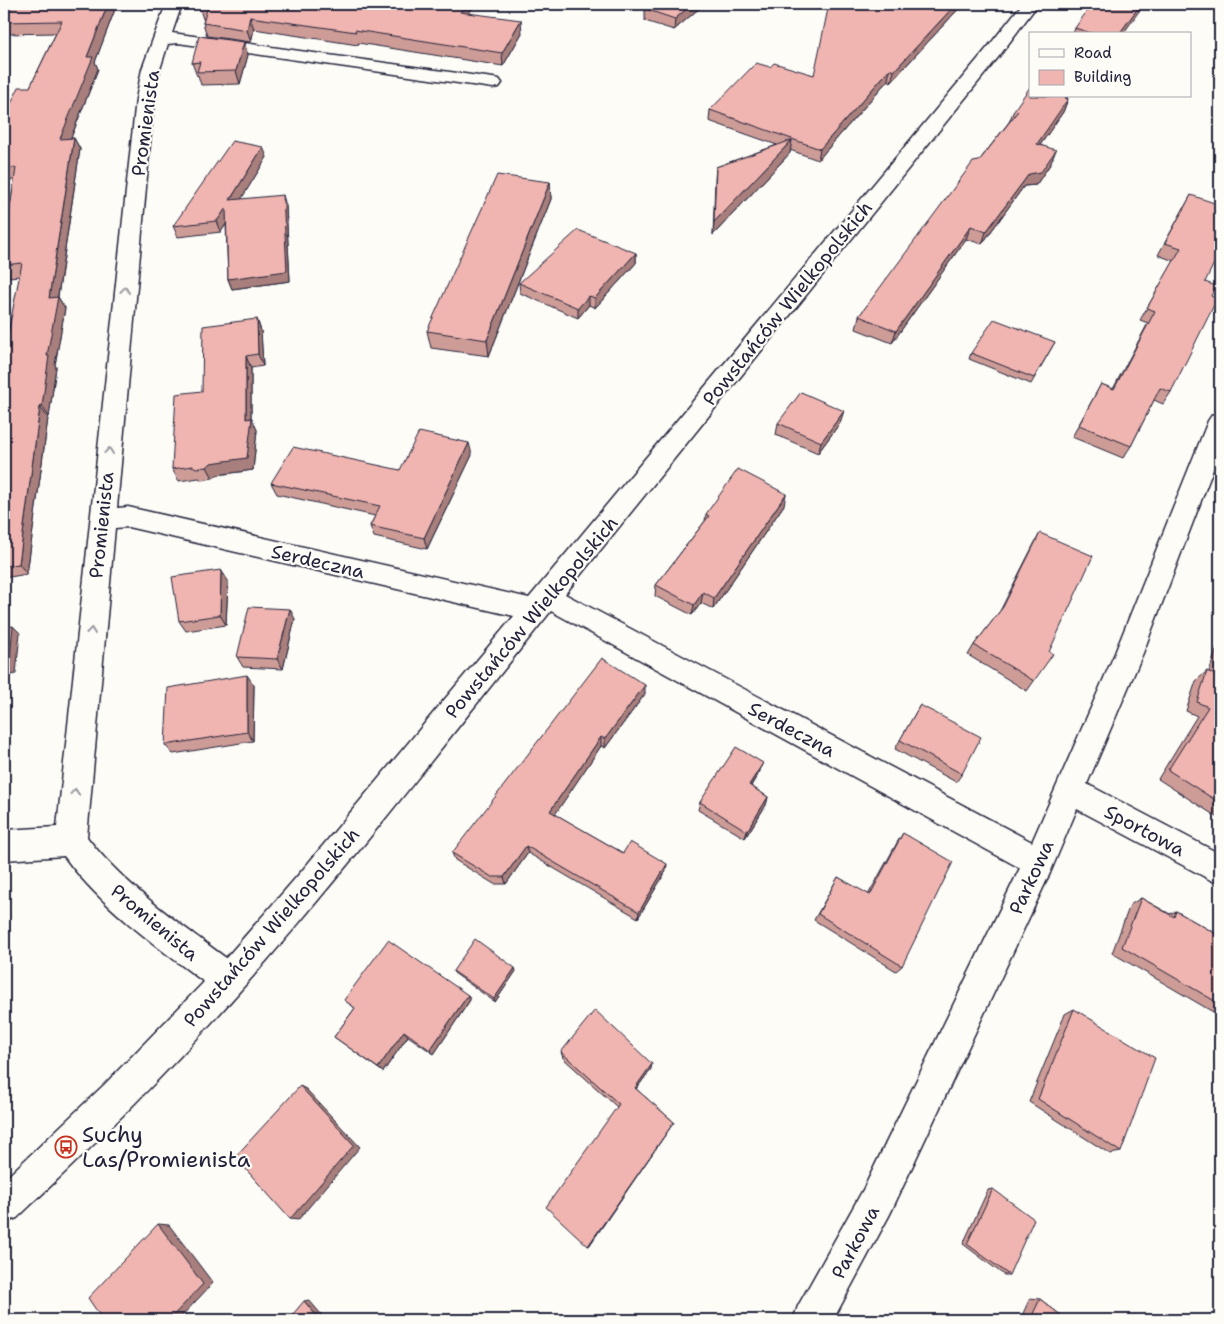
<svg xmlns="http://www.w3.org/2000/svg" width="1224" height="1324" viewBox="0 0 1224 1324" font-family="'Shantell Sans',sans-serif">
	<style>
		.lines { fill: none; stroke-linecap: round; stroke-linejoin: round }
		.minor-casing { stroke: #22223b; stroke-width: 3 }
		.minor { fill: #fdfcf7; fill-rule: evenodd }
		.wall { fill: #ce9c97; stroke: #22223b }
		.shaded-wall { fill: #a87f7b; stroke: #22223b }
		.building { fill: #f0b5b0; stroke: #22223b }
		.oneway { stroke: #9a9aa2 }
		.labels { text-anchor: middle; stroke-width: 4.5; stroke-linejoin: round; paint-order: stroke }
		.street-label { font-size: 19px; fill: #22223b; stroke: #fdfcf7 }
		.near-poi-label { font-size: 22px; fill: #22223b; stroke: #fdfcf7; text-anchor: start }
	</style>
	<rect width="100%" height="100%" fill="#fdfcf7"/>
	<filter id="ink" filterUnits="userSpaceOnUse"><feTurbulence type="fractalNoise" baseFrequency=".02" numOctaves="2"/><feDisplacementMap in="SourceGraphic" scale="10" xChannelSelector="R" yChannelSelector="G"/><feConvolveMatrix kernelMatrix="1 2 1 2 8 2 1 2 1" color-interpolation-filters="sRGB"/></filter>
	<g filter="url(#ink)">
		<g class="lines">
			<!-- minor casing -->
			<g class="minor-casing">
				<path id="minor" d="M 166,4 L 182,4 L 172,33 L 493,78 L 499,79 L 502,83 L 499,87 L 493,88 L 178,43 L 168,44 L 160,69 L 154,99 L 117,508 L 128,507 L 529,598 L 988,47 L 1022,4 L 1038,4 L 1000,55 L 565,594 L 1032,842 L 1115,653 L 1208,421 L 1212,415 L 1220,413 L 1220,451 L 1143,653 L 1087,784 L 1220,854 L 1220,885 L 1077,809 L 1050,873 L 890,1214 L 833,1320 L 793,1320 L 798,1306 L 864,1188 L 1020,868 L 551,611 C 450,736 353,863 247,983 C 175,1065 97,1143 17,1218 L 4,1223 L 4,1180 L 105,1084 L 204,982 C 155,945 100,906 64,856 L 4,860 L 4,830 L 57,827 L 136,99 L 142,69 ZM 128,527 L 514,616 L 300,873 L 226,958 C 179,923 122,884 87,837 L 115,528 Z"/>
			</g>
			<!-- minor -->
			<use href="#minor" class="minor"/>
		</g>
		<!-- wall -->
		<path class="wall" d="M 4,4 L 131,4 L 117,4 L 95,62 L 98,69 L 71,138 L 74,138 L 80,149 L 58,297 L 65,308 L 55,365 L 56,367 L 49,417 L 48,418 L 27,574 L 4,578 L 4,354 L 20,276 L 8,277 L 4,270 L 4,248 L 14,180 L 4,180 L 4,117 L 30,87 L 56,33 L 4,34 Z
			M 199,4 L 475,4 L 469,13 L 522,33 L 503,66 L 358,43 L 358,45 L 254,29 L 251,42 L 207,36 L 203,23 L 204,19 L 203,19 L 199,6 Z
			M 963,4 L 891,82 L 888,80 L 818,160 L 790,150 L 790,153 L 713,235 L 715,179 L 716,167 L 777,145 L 709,121 L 710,110 L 770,67 L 814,75 Z
			M 702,6 L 674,30 L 645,21 L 645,9 Z
			M 1075,28 L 1123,34 L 1073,34 Z
			M 248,55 L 240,84 L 201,85 L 198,75 L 197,76 L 192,63 Z
			M 1220,79 L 1220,88 L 1216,86 Z
			M 1067,99 L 1068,99 L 1063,112 L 1040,145 L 1051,163 L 1036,185 L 1024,186 L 982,244 L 966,239 L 892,343 L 856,329 L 859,316 L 1009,122 L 1014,110 Z
			M 267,157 L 241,199 L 286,206 L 290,281 L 232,289 L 228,279 L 226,224 L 221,232 L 178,237 L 173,226 Z
			M 550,182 L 551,199 L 489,356 L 431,348 L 427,331 Z
			M 1191,195 L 1205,282 L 1211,296 L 1171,392 L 1163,404 L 1154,400 L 1131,446 L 1123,458 L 1072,437 L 1101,384 L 1113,389 L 1148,323 L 1140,320 L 1174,261 L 1158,255 Z
			M 636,253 L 636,263 L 595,308 L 589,305 L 578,318 L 520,293 L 519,283 Z
			M 257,319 L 261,331 L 263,366 L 251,368 L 251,419 L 257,430 L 253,470 L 217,475 L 213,478 L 202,480 L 199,478 L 179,481 L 172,469 L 202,391 Z
			M 1055,342 L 1031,384 L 969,359 L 971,353 Z
			M 778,423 L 840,423 L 818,453 L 776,435 Z
			M 472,455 L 427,549 L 374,537 L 370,526 L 375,516 L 277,494 L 271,483 L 400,470 Z
			M 784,505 L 713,609 L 701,603 L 692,615 L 655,596 L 656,585 L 705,521 L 706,514 Z
			M 1040,533 L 1034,681 L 1027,691 L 968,655 L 974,645 L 1000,611 L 1034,544 Z
			M 221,570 L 228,581 L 226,625 L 186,631 L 179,621 Z
			M 295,619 L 283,669 L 243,667 L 237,657 Z
			M 1220,639 L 1220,815 L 1217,817 L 1158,779 L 1197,716 L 1186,711 L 1196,681 L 1207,671 L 1209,672 Z
			M 254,685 L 253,741 L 173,754 L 165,745 Z
			M 645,694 L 605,748 L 601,746 L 555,814 L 623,853 L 666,871 L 638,918 L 528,853 L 506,884 L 494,884 L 455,860 L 452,853 Z
			M 920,705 L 962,774 L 956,782 L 895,749 Z
			M 760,771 L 751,786 L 768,797 L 766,805 L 745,838 L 698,810 L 700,802 Z
			M 903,833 L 902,966 L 896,971 L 814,920 L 838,877 L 868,895 L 898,841 Z
			M 1141,898 L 1170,914 L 1176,911 L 1220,936 L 1220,1016 L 1112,953 L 1130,905 Z
			M 453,971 L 516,971 L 495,1002 L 454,973 Z
			M 468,995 L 470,1000 L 434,1054 L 408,1036 L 383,1072 L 334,1037 L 355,1008 L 344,1000 Z
			M 1074,1009 L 1121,1152 L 1110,1154 L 1029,1102 L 1065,1014 Z
			M 561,1052 L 651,1069 L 636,1089 L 674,1122 L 589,1246 L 617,1107 L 563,1058 Z
			M 993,1189 L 1009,1275 L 1004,1275 L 963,1244 L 988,1190 Z
			M 1030,1298 L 1040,1299 L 1067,1320 L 1020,1320 Z"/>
		<!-- shaded-wall -->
		<path class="shaded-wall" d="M 108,4 L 117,4 L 95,62 L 98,69 L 66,150 L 60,139 L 87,57 Z
			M 466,4 L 475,4 L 462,25 L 460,12 Z
			M 692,4 L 702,4 L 702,6 L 674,30 L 675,19 Z
			M 956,4 L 963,4 L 891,82 L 894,71 Z
			M 1141,4 L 1144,4 L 1123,34 L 1119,34 Z
			M 250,17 L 254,29 L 251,42 L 247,30 Z
			M 521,20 L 522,33 L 503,66 L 502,53 Z
			M 244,42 L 248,55 L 240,84 L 236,71 Z
			M 890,69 L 888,80 L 818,160 L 820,149 Z
			M 1067,96 L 1068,96 L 1065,103 L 1068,99 L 1063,112 L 1032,157 L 1037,144 Z
			M 74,138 L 80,149 L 57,302 L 58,297 L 65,308 L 55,365 L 56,367 L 49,417 L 42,406 L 47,356 L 49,298 Z
			M 792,140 L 790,153 L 713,235 L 714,222 Z
			M 263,147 L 267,157 L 234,211 L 230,200 Z
			M 1056,150 L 1051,163 L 1036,185 L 1024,186 L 982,244 L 986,232 L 1029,174 Z
			M 550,182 L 551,199 L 489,356 L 487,340 Z
			M 283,195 L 286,206 L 290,281 L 232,289 L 228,279 Z
			M 226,208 L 230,218 L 221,232 L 217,221 Z
			M 971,226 L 966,239 L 892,343 L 896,331 Z
			M 636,253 L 636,263 L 595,308 L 595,298 Z
			M 589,296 L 589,305 L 578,318 L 578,308 Z
			M 257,319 L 261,331 L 263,366 L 258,354 Z
			M 246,356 L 251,368 L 251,426 L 252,418 L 257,430 L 253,470 L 217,475 L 213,478 L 207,467 L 246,419 Z
			M 40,407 L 48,418 L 27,574 L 19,564 Z
			M 844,411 L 840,423 L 818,453 L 821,442 Z
			M 469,443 L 472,455 L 427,549 L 424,538 Z
			M 786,494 L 784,505 L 713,609 L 714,598 Z
			M 221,570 L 228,581 L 226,625 L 220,615 Z
			M 703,592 L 701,603 L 692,615 L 694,605 Z
			M 290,609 L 295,619 L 283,669 L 277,659 Z
			M 13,626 L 20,633 L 16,674 L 4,677 L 4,668 Z
			M 247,675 L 254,685 L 253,741 L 247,732 Z
			M 645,685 L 645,694 L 605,748 L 605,739 Z
			M 601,737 L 601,746 L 552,819 L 550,811 Z
			M 763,763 L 760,771 L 746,793 L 749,785 Z
			M 768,797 L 766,805 L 745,838 L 747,831 Z
			M 526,846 L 528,853 L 506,884 L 504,877 Z
			M 667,864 L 666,871 L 638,918 L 639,912 Z
			M 515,968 L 516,971 L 495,1002 L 494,999 Z
			M 468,995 L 470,1000 L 434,1054 L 430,1050 Z
			M 404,1031 L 408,1036 L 383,1072 L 378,1068 Z
			M 652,1064 L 651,1069 L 634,1092 L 635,1088 Z
			M 300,1086 L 306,1089 L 360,1147 L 298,1220 L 290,1219 Z
			M 674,1122 L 589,1246 L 588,1246 Z
			M 158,1224 L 169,1225 L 213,1283 L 178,1320 L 169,1320 Z
			M 309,1300 L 326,1320 L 320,1320 L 304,1301 Z"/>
		<!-- building -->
		<path class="building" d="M 4,4 L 108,4 L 87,57 L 93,57 L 60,139 L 74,138 L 49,298 L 58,297 L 47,356 L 49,356 L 42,406 L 40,407 L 19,564 L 4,566 L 4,354 L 22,263 L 4,265 L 4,248 L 16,168 L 4,168 L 4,117 L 19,87 L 30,87 L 62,21 L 4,22 Z
			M 199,4 L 466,4 L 460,12 L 521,20 L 502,53 L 355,30 L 356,32 L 250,17 L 247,30 L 203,23 L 208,6 L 199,6 Z
			M 648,4 L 692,4 L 675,19 L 645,9 Z
			M 829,4 L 956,4 L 894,71 L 890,69 L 820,149 L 710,110 L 756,63 L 770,67 L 774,63 L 814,75 Z
			M 1092,4 L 1141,4 L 1119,34 L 1094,34 L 1075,28 Z
			M 199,36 L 244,42 L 236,71 L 197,72 L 200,62 L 192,63 Z
			M 1030,87 L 1030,96 L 1067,96 L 1065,98 L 1068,99 L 1037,144 L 1056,150 L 1041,172 L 1029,174 L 986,232 L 971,226 L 896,331 L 859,316 L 973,162 L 979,161 L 1018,111 L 1014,110 Z
			M 792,140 L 714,222 L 716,167 Z
			M 232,141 L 263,147 L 230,200 L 283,195 L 287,271 L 228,279 L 226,208 L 217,221 L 173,226 Z
			M 497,175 L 550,182 L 487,340 L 427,331 Z
			M 1191,195 L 1220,205 L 1220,251 L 1205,282 L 1216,286 L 1211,296 L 1217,299 L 1171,392 L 1160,388 L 1131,446 L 1079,425 L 1101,384 L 1114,389 L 1155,311 L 1147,308 L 1181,248 L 1165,243 Z
			M 578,230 L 636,253 L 595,298 L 589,296 L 578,308 L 519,283 Z
			M 257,319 L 258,354 L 246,356 L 246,419 L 252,418 L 247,458 L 211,463 L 207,467 L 196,468 L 193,466 L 172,469 L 176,394 L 202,391 L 203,326 Z
			M 994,319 L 1055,342 L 1034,378 L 971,353 Z
			M 801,392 L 844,411 L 821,442 L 778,423 Z
			M 419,432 L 469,443 L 424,538 L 370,526 L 380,506 L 271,483 L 293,447 L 400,470 Z
			M 738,469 L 786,494 L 714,598 L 703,592 L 694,605 L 656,585 L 709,516 L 706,514 Z
			M 1040,533 L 1093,556 L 1049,652 L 1053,654 L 1034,681 L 974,645 L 1003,607 Z
			M 221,570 L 220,615 L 179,621 L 172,577 Z
			M 249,607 L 290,609 L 277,659 L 237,657 Z
			M 13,626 L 9,667 L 4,668 L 4,627 Z
			M 602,658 L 645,685 L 605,739 L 601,737 L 550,811 L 623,853 L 630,842 L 667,864 L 639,912 L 526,846 L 504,877 L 492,877 L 452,853 Z
			M 1220,660 L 1220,803 L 1168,770 L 1208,707 L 1197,702 L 1207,671 L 1215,675 Z
			M 247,675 L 247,732 L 165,745 L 168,688 Z
			M 920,705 L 981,737 L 962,774 L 900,740 Z
			M 736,747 L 763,763 L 749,785 L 768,797 L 747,831 L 700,802 Z
			M 903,833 L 953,862 L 902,966 L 818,914 L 838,877 L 870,895 Z
			M 1141,898 L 1174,917 L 1176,911 L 1220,936 L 1220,1004 L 1122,947 Z
			M 475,939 L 515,968 L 494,999 L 453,971 Z
			M 388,940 L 468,995 L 430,1050 L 404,1031 L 378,1068 L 334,1037 L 355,1008 L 344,1000 Z
			M 1074,1009 L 1155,1058 L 1121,1152 L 1038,1099 Z
			M 595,1010 L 652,1064 L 635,1088 L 674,1122 L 588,1246 L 546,1207 L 619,1104 L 561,1052 Z
			M 300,1086 L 354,1145 L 290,1219 L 235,1157 Z
			M 993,1189 L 1034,1219 L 1009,1275 L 967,1244 Z
			M 158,1224 L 203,1284 L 169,1320 L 103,1320 L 88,1298 Z
			M 1040,1299 L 1067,1320 L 1030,1320 Z
			M 304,1301 L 320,1320 L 288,1320 Z"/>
		<!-- one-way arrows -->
		<defs><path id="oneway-chevron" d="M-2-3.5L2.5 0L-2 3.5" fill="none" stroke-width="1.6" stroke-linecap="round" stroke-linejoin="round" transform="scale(1.25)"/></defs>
		<g class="oneway">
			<use href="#oneway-chevron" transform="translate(125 290) rotate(-84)"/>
			<use href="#oneway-chevron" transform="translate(109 451) rotate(-84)"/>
			<use href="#oneway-chevron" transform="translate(91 631) rotate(-84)"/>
			<use href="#oneway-chevron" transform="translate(75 792) rotate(-85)"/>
		</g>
	</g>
	<!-- icons -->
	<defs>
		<g id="bus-ring" transform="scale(1.125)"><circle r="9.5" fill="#fdfcf7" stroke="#c8321e" stroke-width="1.5"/><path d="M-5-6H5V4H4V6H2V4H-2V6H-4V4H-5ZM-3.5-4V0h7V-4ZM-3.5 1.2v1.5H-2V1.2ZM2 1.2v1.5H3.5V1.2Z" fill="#c8321e"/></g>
	</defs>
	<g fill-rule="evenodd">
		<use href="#bus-ring" x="66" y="1147"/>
	</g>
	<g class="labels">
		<!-- street labels -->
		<g class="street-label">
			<text transform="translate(145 123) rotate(-82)" y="7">Promienista</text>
			<text transform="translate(787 303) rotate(-51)" y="7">Powstańców Wielkopolskich</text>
			<text transform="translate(101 525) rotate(-84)" y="7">Promienista</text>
			<text transform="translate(318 561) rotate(13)" y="7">Serdeczna</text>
			<text transform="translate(531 617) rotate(-50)" y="7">Powstańców Wielkopolskich</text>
			<text transform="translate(792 729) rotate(28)" y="7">Serdeczna</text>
			<text transform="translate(1145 830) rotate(28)" y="7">Sportowa</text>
			<text transform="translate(1031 877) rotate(-65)" y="7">Parkowa</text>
			<text transform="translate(155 922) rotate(40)" y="7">Promienista</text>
			<text transform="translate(271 927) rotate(-49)" y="7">Powstańców Wielkopolskich</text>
			<text transform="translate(855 1242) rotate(-62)" y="7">Parkowa</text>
		</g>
		<!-- near-poi labels -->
		<g class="near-poi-label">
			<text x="82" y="1142">Suchy<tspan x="82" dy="25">Las/Promienista</tspan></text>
		</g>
	</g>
	<!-- margin -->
	<rect width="1224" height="1324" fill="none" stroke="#fdfcf7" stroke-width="20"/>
	<rect x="10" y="10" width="1204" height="1304" fill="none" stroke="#22223b" stroke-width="2" filter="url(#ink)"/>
	<!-- legend -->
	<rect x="1029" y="32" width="162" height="65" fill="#fdfcf7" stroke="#a5a5ac"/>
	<rect x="1039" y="49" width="25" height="8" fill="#fdfcf7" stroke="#a5a5ac"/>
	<text x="1074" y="58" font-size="15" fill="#22223b">Road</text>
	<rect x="1039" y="70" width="25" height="15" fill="#f0b5b0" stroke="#a5a5ac"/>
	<text x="1074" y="82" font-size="15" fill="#22223b">Building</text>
</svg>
